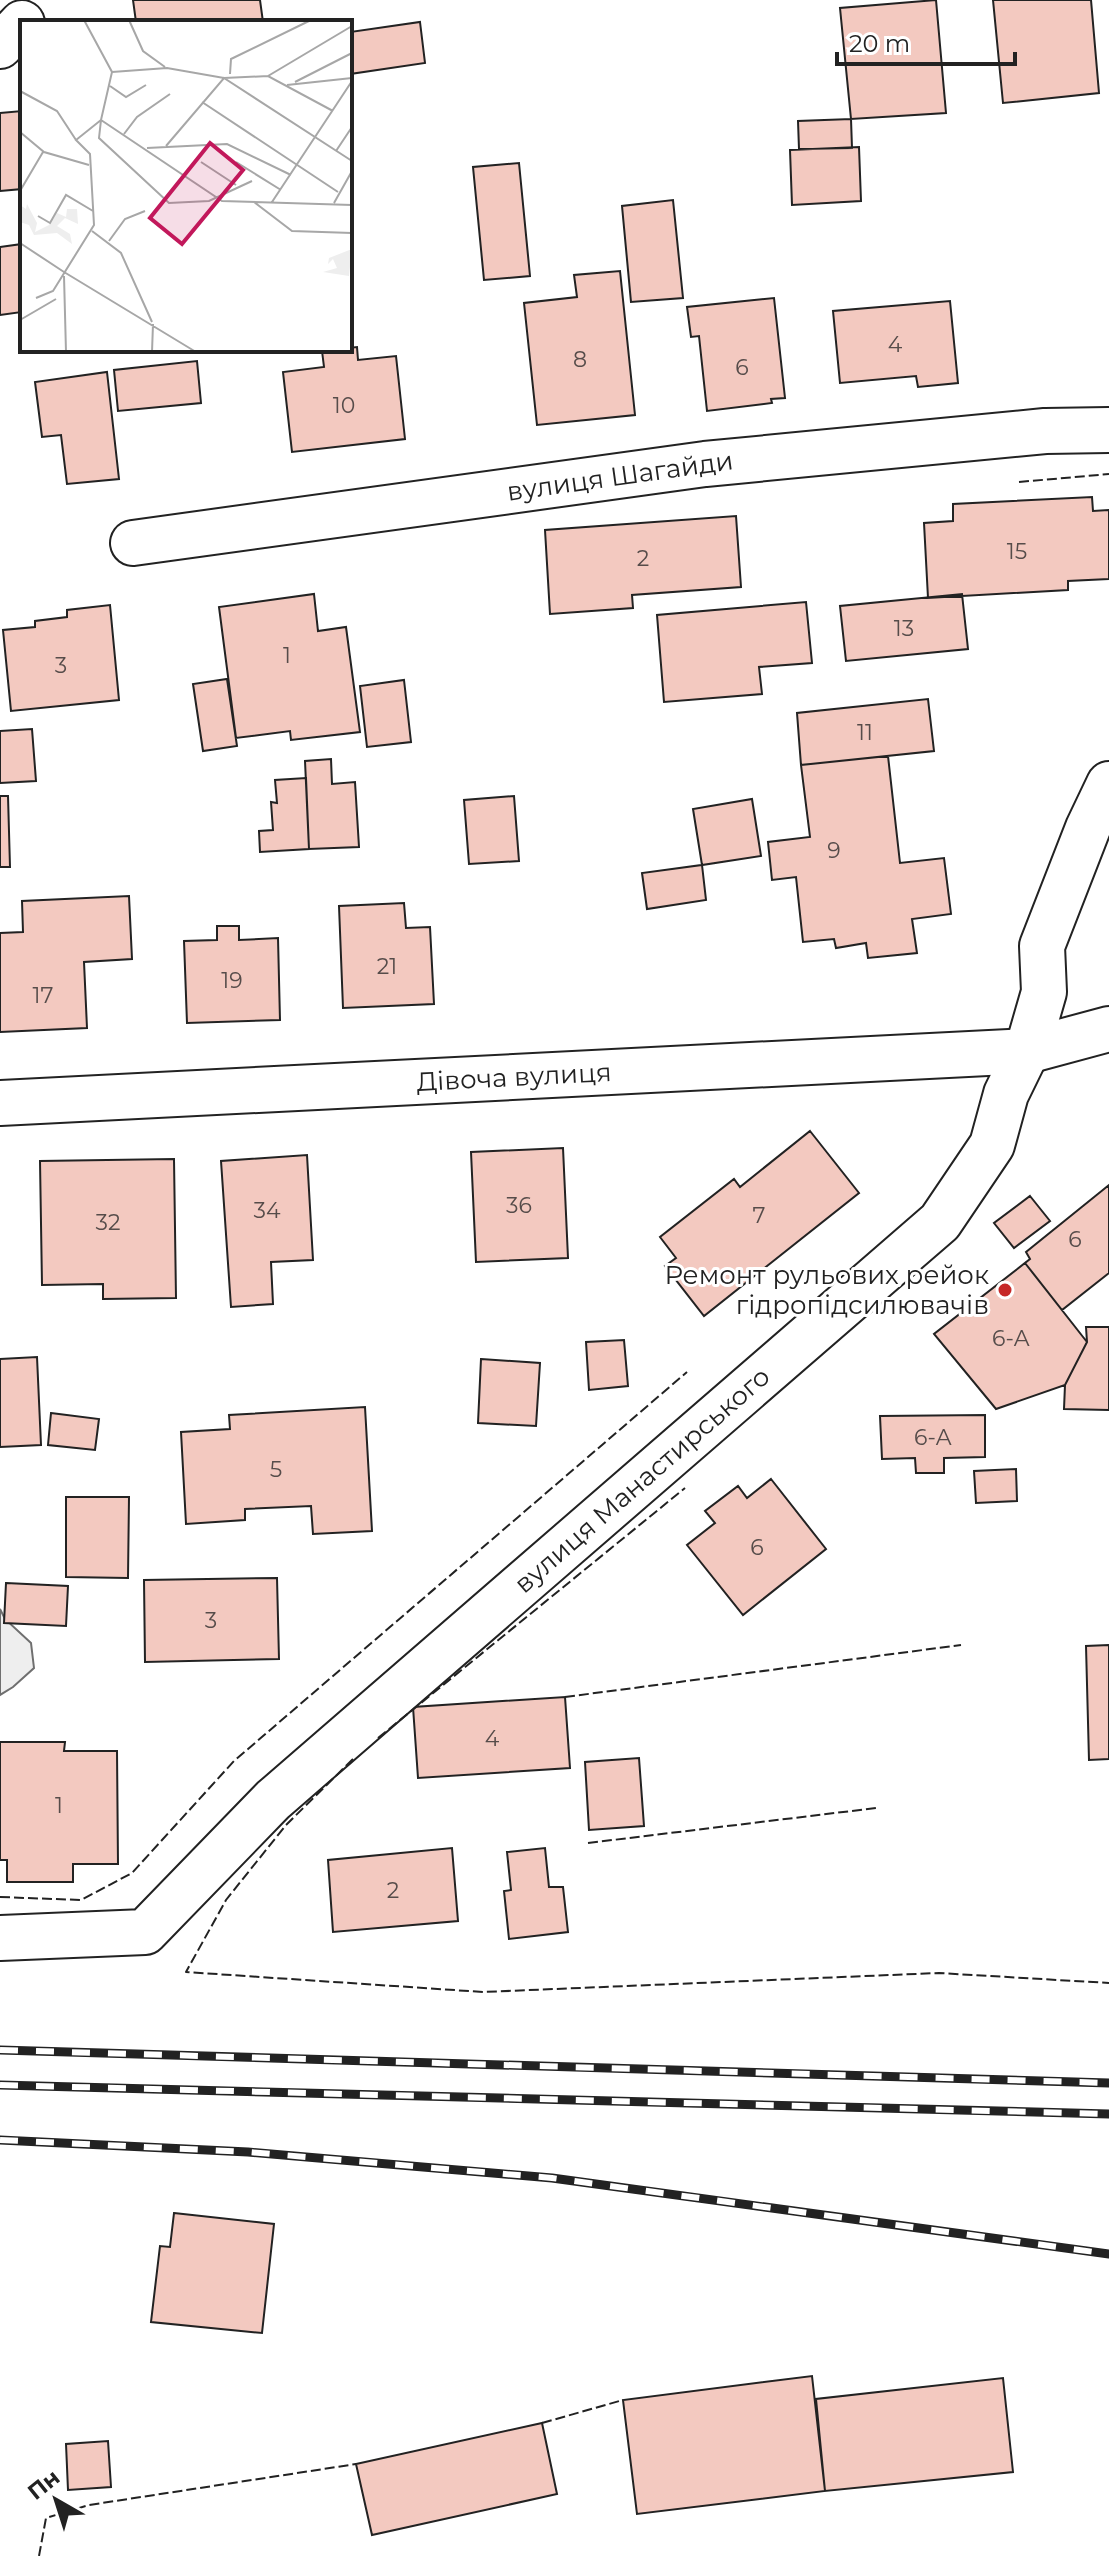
<svg xmlns="http://www.w3.org/2000/svg" width="1109" height="2556" viewBox="0 0 1109 2556" font-family="Montserrat,sans-serif">
	<style>
		.green { fill: #eee; stroke: #6f6f6f; stroke-width: 2 }
		.building { fill: #f3c9c0; stroke: #222; stroke-width: 2 }
		.lines { fill: none; stroke-linecap: round; stroke-linejoin: round }
		.street-casing { stroke: #222; stroke-width: 48 }
		.secondary-casing { stroke: #222; stroke-width: 48 }
		.street { stroke: #fff; stroke-width: 44 }
		.secondary { stroke: #fff; stroke-width: 44 }
		.rail-casing { stroke: #222; stroke-width: 9 }
		.rail { stroke: #fff; stroke-width: 6; stroke-dasharray: 18; stroke-linecap: butt }
		.fence { stroke: #222; stroke-width: 2; stroke-dasharray: 10 4; stroke-linecap: butt }
		.poi-dot { fill: #c62828; stroke: #fff; stroke-width: 3 }
		.labels { text-anchor: middle; stroke-width: 6; stroke-linejoin: round; paint-order: stroke }
		.number-label { font-size: 22px; fill: #564c4a }
		.street-label { font-size: 26px; fill: #222; stroke: #fff }
		.poi-label { font-size: 26px; fill: #222; stroke: #fff; text-anchor: end }
		.inset-road { fill: none; stroke: #a7a7a7; stroke-width: 2 }
		.view { fill: #c2185b; fill-opacity: 0.15; stroke: #c2185b; stroke-width: 4 }
		.inset-edge { fill: none; stroke: #222; stroke-width: 4 }
	</style>
	<rect width="100%" height="100%" fill="#fff"/>
	<!-- green -->
	<path class="green" d="M 0,1609 L 5,1619 L 31,1643 L 34,1668 L 13,1687 L 0,1695 Z"/>
	<!-- building -->
	<path class="building" d="M 133,0 L 260,0 L 263,22 L 136,22 Z
		M 936,0 L 946,113 L 851,119 L 840,8 Z
		M 993,0 L 1091,0 L 1099,93 L 1003,103 Z
		M 420,22 L 425,63 L 350,74 L 350,32 Z
		M 22,111 L 22,189 L 0,191 L 0,113 Z
		M 851,119 L 852,148 L 799,149 L 798,121 Z
		M 859,147 L 861,201 L 792,205 L 790,150 Z
		M 519,163 L 530,276 L 484,280 L 473,167 Z
		M 673,200 L 683,298 L 631,302 L 622,206 Z
		M 22,244 L 22,312 L 0,315 L 0,247 Z
		M 620,271 L 635,415 L 537,425 L 524,303 L 577,297 L 574,275 Z
		M 774,298 L 785,398 L 771,399 L 772,403 L 707,411 L 699,336 L 691,337 L 687,307 Z
		M 950,301 L 958,383 L 918,387 L 916,376 L 840,383 L 833,311 Z
		M 357,347 L 358,360 L 396,356 L 405,439 L 292,452 L 283,372 L 324,367 L 322,351 Z
		M 197,361 L 201,403 L 118,411 L 114,370 Z
		M 107,372 L 119,479 L 67,484 L 61,435 L 42,437 L 35,382 Z
		M 1092,497 L 1093,511 L 1109,510 L 1109,579 L 1068,581 L 1068,590 L 928,598 L 924,523 L 953,521 L 953,504 Z
		M 736,516 L 741,587 L 632,595 L 633,608 L 550,614 L 545,530 Z
		M 314,594 L 318,631 L 346,627 L 360,732 L 291,740 L 290,731 L 236,738 L 219,607 Z
		M 962,594 L 968,649 L 846,661 L 840,606 Z
		M 806,602 L 812,663 L 759,667 L 762,694 L 664,702 L 657,615 Z
		M 110,605 L 119,700 L 11,711 L 3,630 L 35,627 L 35,621 L 67,617 L 67,610 Z
		M 227,679 L 237,746 L 203,751 L 193,684 Z
		M 404,680 L 411,742 L 367,747 L 360,686 Z
		M 928,699 L 934,751 L 801,765 L 797,713 Z
		M 32,729 L 36,781 L 0,783 L 0,731 Z
		M 888,756 L 900,863 L 944,858 L 951,914 L 912,919 L 917,953 L 868,958 L 866,943 L 836,948 L 834,939 L 803,942 L 796,877 L 772,880 L 768,842 L 810,837 L 801,765 Z
		M 331,759 L 332,784 L 355,782 L 359,847 L 309,849 L 305,761 Z
		M 306,778 L 309,849 L 260,852 L 259,831 L 273,830 L 271,802 L 277,803 L 275,780 Z
		M 0,796 L 8,796 L 10,867 L 0,867 Z
		M 514,796 L 519,861 L 469,864 L 464,800 Z
		M 752,799 L 761,856 L 702,865 L 693,809 Z
		M 702,865 L 706,900 L 647,909 L 642,873 Z
		M 129,896 L 132,959 L 84,962 L 87,1028 L 0,1032 L 0,933 L 23,932 L 22,901 Z
		M 404,903 L 406,928 L 430,927 L 434,1004 L 343,1008 L 339,906 Z
		M 217,926 L 239,926 L 239,940 L 278,938 L 280,1020 L 187,1023 L 184,941 L 217,940 Z
		M 810,1131 L 859,1193 L 704,1316 L 665,1266 L 676,1258 L 660,1237 L 734,1179 L 740,1187 Z
		M 563,1148 L 568,1258 L 476,1262 L 471,1152 Z
		M 307,1155 L 313,1260 L 271,1262 L 273,1304 L 231,1307 L 221,1161 Z
		M 174,1159 L 176,1298 L 103,1299 L 103,1284 L 42,1285 L 40,1161 Z
		M 1109,1185 L 1109,1273 L 1062,1310 L 1025,1263 L 1030,1259 L 1026,1252 Z
		M 1030,1196 L 1050,1221 L 1014,1248 L 994,1223 Z
		M 1025,1263 L 1087,1342 L 1065,1385 L 996,1409 L 934,1334 Z
		M 1086,1327 L 1109,1327 L 1109,1410 L 1064,1409 L 1065,1385 L 1087,1342 Z
		M 624,1340 L 628,1386 L 589,1390 L 586,1342 Z
		M 37,1357 L 41,1445 L 0,1447 L 0,1359 Z
		M 481,1359 L 540,1363 L 536,1426 L 478,1423 Z
		M 365,1407 L 372,1531 L 313,1534 L 311,1506 L 245,1509 L 245,1520 L 186,1524 L 181,1432 L 230,1429 L 229,1415 Z
		M 51,1413 L 99,1419 L 95,1450 L 48,1445 Z
		M 985,1415 L 985,1457 L 944,1458 L 944,1473 L 916,1473 L 915,1458 L 882,1459 L 880,1416 Z
		M 1016,1469 L 1017,1501 L 976,1503 L 974,1471 Z
		M 771,1479 L 826,1549 L 743,1615 L 687,1545 L 715,1523 L 705,1511 L 738,1486 L 747,1498 Z
		M 66,1497 L 129,1497 L 128,1578 L 66,1577 Z
		M 277,1578 L 279,1659 L 145,1662 L 144,1580 Z
		M 6,1583 L 68,1586 L 66,1626 L 4,1623 Z
		M 1109,1645 L 1109,1759 L 1089,1760 L 1086,1646 Z
		M 565,1697 L 570,1768 L 418,1778 L 413,1707 Z
		M 0,1742 L 65,1742 L 64,1751 L 117,1751 L 118,1864 L 73,1864 L 73,1882 L 7,1882 L 7,1860 L 0,1860 Z
		M 639,1758 L 644,1826 L 589,1830 L 585,1762 Z
		M 452,1848 L 458,1921 L 333,1932 L 328,1860 Z
		M 545,1848 L 549,1887 L 563,1887 L 568,1932 L 509,1939 L 504,1891 L 511,1890 L 507,1852 Z
		M 174,2213 L 274,2224 L 262,2333 L 151,2322 L 160,2246 L 170,2247 Z
		M 812,2376 L 825,2491 L 637,2514 L 623,2400 Z
		M 1003,2378 L 1013,2472 L 825,2491 L 816,2399 Z
		M 542,2423 L 557,2494 L 372,2535 L 356,2464 Z
		M 108,2441 L 111,2487 L 68,2490 L 66,2444 Z"/>
	<g class="lines">
		<!-- street casing -->
		<g class="street-casing">
			<path id="street" d="M 0,46 L 22,23
				M 133,543 L 705,464 L 1045,431 L 1109,430
				M 0,1938 L 145,1932 L 273,1800 L 940,1222 L 992,1145 L 1006,1094 L 1027,1051 L 1044,992 L 1042,946 L 1088,828 L 1109,784"/>
		</g>
		<!-- secondary casing -->
		<g class="secondary-casing">
			<path id="secondary" d="M 0,1103 L 1027,1051 L 1109,1029"/>
		</g>
		<!-- street -->
		<use href="#street" class="street"/>
		<!-- secondary -->
		<use href="#secondary" class="secondary"/>
		<!-- rail casing -->
		<g class="rail-casing">
			<path id="rail" d="M 0,2050 L 1109,2083
				M 0,2085 L 1109,2114
				M 0,2140 L 248,2152 L 552,2178 L 1109,2254"/>
		</g>
		<!-- rail -->
		<use href="#rail" class="rail"/>
		<!-- fence -->
		<path class="fence" d="M 1019,482 L 1109,474
			M 565,1697 L 961,1645
			M 378,1738 L 685,1488
			M 353,1759 L 286,1825 L 226,1900 L 186,1972 L 483,1992 L 939,1973 L 1109,1983
			M 588,1843 L 876,1808
			M 0,1897 L 81,1900 L 132,1873 L 234,1761 L 687,1372
			M 542,2423 L 623,2400
			M 39,2556 L 46,2518 L 89,2505 L 356,2464"/>
	</g>
	<!-- markers -->
	<circle class="poi-dot" cx="1005" cy="1290" r="8"/>
	<g class="labels">
		<!-- number labels -->
		<g class="number-label">
			<text x="895" y="352">4</text>
			<text x="580" y="367">8</text>
			<text x="742" y="375">6</text>
			<text x="344" y="413">10</text>
			<text x="1017" y="559">15</text>
			<text x="643" y="566">2</text>
			<text x="904" y="636">13</text>
			<text x="287" y="663">1</text>
			<text x="61" y="673">3</text>
			<text x="865" y="740">11</text>
			<text x="834" y="858">9</text>
			<text x="387" y="974">21</text>
			<text x="232" y="988">19</text>
			<text x="43" y="1003">17</text>
			<text x="519" y="1213">36</text>
			<text x="267" y="1218">34</text>
			<text x="759" y="1223">7</text>
			<text x="108" y="1230">32</text>
			<text x="1075" y="1247">6</text>
			<text x="1011" y="1346">6-А</text>
			<text x="933" y="1445">6-А</text>
			<text x="276" y="1477">5</text>
			<text x="757" y="1555">6</text>
			<text x="211" y="1628">3</text>
			<text x="492" y="1746">4</text>
			<text x="59" y="1813">1</text>
			<text x="393" y="1898">2</text>
		</g>
		<!-- street labels -->
		<g class="street-label">
			<text transform="translate(620 476) rotate(-8)" y="9">вулиця Шагайди</text>
			<text transform="translate(514 1077) rotate(-3)" y="9">Дівоча вулиця</text>
			<text transform="translate(642 1480) rotate(-41)" y="9">вулиця Манастирського</text>
		</g>
		<!-- poi labels -->
		<g class="poi-label">
			<text x="989" y="1284">Ремонт рульових рейок<tspan x="989" dy="30">гідропідсилювачів</tspan></text>
		</g>
	</g>
	<!-- overview -->
	<g transform="translate(20 20)">
		<rect width="332" height="332" fill="#fff"/>
		<path d="M 7,184 L 17,203 L 15,212 L 29,205 L 37,193 L 46,197 L 47,189 L 57,189 L 58,204 L 45,198 L 37,206 L 50,214 L 52,224 L 37,213 L 14,215 L 9,205 L 0,202 L 0,185 L 6,189 ZM 332,229 L 329,256 L 303,252 L 317,248 L 313,239 L 308,244 L 309,238 Z" fill="#eee"/>
		<path class="inset-road" d="M 109,0 L 123,31 L 145,47M 92,52 L 147,48 L 204,58 L 248,56 L 313,91M 210,54 L 211,39 L 291,0M 248,56 L 332,6M 275,62 L 332,33M 267,65 L 332,58M 90,66 L 106,77 L 126,65M 0,71 L 37,91 L 56,120M 182,82 L 318,172M 81,100 L 79,118 L 149,183 L 189,181 L 232,161M 81,100 L 202,181 L 332,185M 0,112 L 24,132 L 69,145M 104,114 L 117,97 L 150,74M 146,126 L 204,58 L 332,141M 127,128 L 207,124 L 271,155M 316,131 L 332,107M 181,142 L 216,165M 216,142 L 261,170M 0,171 L 23,132M 234,182 L 272,211 L 332,213M 252,182 L 332,61M 314,183 L 332,151M 18,196 L 30,203 L 46,175 L 73,191M 72,211 L 101,233 L 132,302M 89,221 L 105,199 L 125,191M 0,223 L 44,252M 44,252 L 176,332M 44,256 L 46,332M 16,278 L 33,271 L 74,205 L 70,134 L 56,120 L 81,100 L 92,52 L 64,0M 0,300 L 36,279M 132,332 L 133,304"/>
		<path class="view" d="M 190,123 L 223,150 L 162,224 L 130,198 Z"/>
		<rect width="332" height="332" class="inset-edge"/>
	</g>
	<!-- north arrow -->
	<g transform="translate(56 2500) rotate(321)" stroke="#ffffff" stroke-width="6" paint-order="stroke">
	<path d="M0-6L14 30L0 20L-14 30Z" fill="#222222"/>
	<text y="-12" font-size="22" font-weight="bold" text-anchor="middle" fill="#222222">Пн</text>
	</g>
	<!-- scale -->
	<path d="M837 52v12h178v-12" fill="none" stroke="#222222" stroke-width="4"/>
	<text x="849" y="52" font-size="24" fill="#222222" stroke="#ffffff" stroke-width="6" paint-order="stroke">20 m</text>
</svg>
